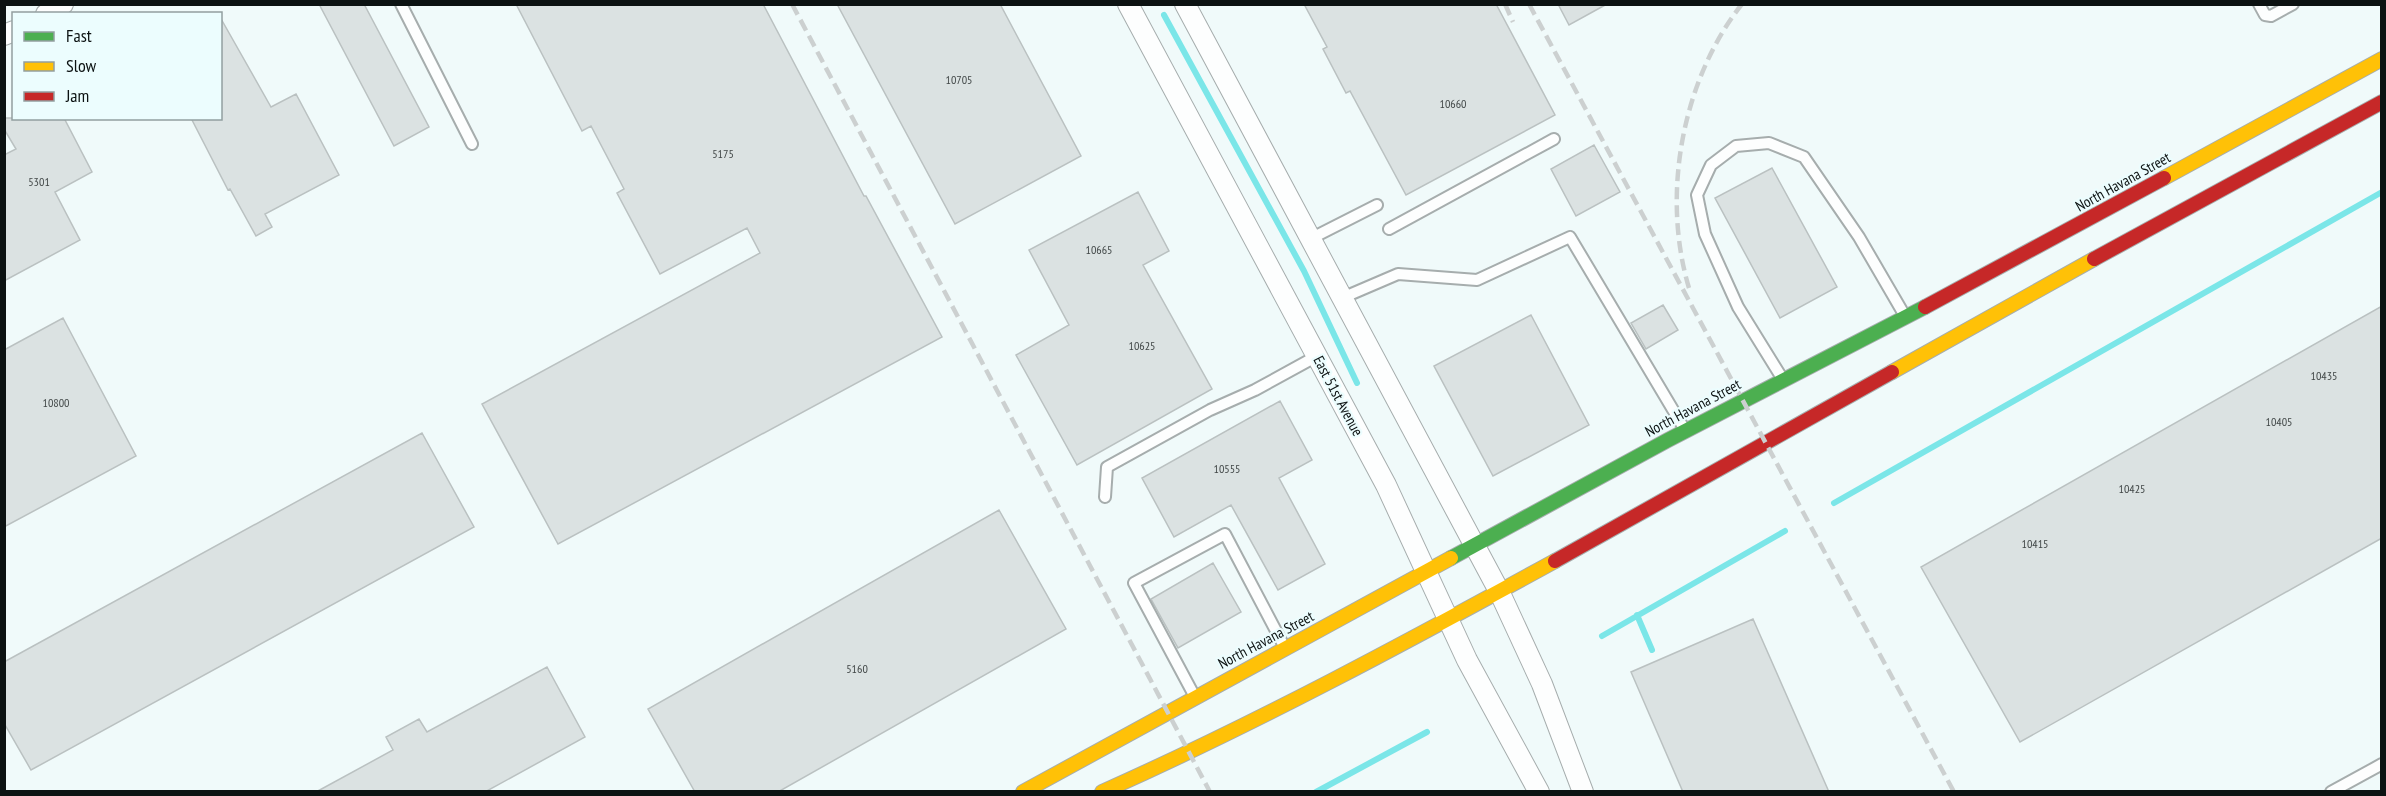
<svg xmlns="http://www.w3.org/2000/svg" width="2386" height="796" viewBox="0 0 2386 796" font-family="'PT Sans Narrow',sans-serif">
	<style>
		.lines { fill: none; stroke-linecap: round; stroke-linejoin: round }
		.stream { stroke: #7be6e8; stroke-width: 6 }
		.building { fill: #dbe2e2; stroke: #bac1c1; stroke-width: 1.5 }
		.lane-casing { stroke: #a6adad; stroke-width: 14 }
		.street-casing { stroke: #a6adad; stroke-width: 22 }
		.fast-casing { stroke: #a6adad; stroke-width: 16 }
		.slow-casing { stroke: #a6adad; stroke-width: 16 }
		.jam-casing { stroke: #a6adad; stroke-width: 16 }
		.lane { stroke: #fdfefe; stroke-width: 10 }
		.street { stroke: #fdfefe; stroke-width: 20 }
		.fast { stroke: #4caf50; stroke-width: 14 }
		.slow { stroke: #ffc107; stroke-width: 14 }
		.jam { stroke: #c62828; stroke-width: 14 }
		.rail { stroke: #ccd0d0; stroke-width: 4.5; stroke-dasharray: 12 6; stroke-linecap: butt }
		.labels { text-anchor: middle; stroke-width: 4.5; stroke-linejoin: round; paint-order: stroke }
		.number-label { font-size: 12px; fill: #414747 }
		.street-label { font-size: 15px; fill: #0c1212; stroke: #ecfdfe }
	</style>
	<rect width="100%" height="100%" fill="#f0fafa"/>
	<g class="lines">
		<!-- stream -->
		<path class="stream" d="M 1164,15 L 1304,271 L 1357,383
			M 1834,503 L 2382,192
			M 1637,615 L 1652,650
			M 1602,636 L 1785,531
			M 1316,792 L 1427,732"/>
	</g>
	<!-- building -->
	<path class="building" d="M 319,4 L 364,4 L 429,127 L 394,146 Z
		M 516,4 L 763,4 L 864,196 L 866,196 L 942,337 L 558,544 L 482,404 L 760,253 L 747,228 L 660,274 L 617,193 L 624,189 L 591,126 L 582,131 Z
		M 837,4 L 1000,4 L 1081,156 L 955,224 Z
		M 1304,4 L 1496,4 L 1555,115 L 1406,195 L 1350,91 L 1346,93 L 1323,49 L 1327,47 Z
		M 1558,4 L 1607,4 L 1569,25 Z
		M 220,17 L 271,107 L 296,94 L 339,175 L 265,214 L 272,227 L 256,236 L 230,189 L 228,190 L 191,118 L 220,118 Z
		M 4,118 L 64,118 L 92,172 L 55,192 L 80,240 L 4,281 L 4,155 L 16,149 L 4,129 Z
		M 1594,145 L 1620,192 L 1576,216 L 1551,169 Z
		M 1772,168 L 1837,287 L 1780,318 L 1715,198 Z
		M 1138,192 L 1169,251 L 1143,265 L 1212,389 L 1077,465 L 1016,355 L 1069,325 L 1029,250 Z
		M 1663,305 L 1678,330 L 1646,349 L 1631,323 Z
		M 2382,306 L 2382,538 L 2020,742 L 1921,567 Z
		M 1531,315 L 1589,425 L 1493,476 L 1434,366 Z
		M 63,318 L 136,456 L 4,527 L 4,350 Z
		M 1280,401 L 1312,460 L 1279,478 L 1325,564 L 1278,590 L 1231,505 L 1174,537 L 1142,478 Z
		M 422,433 L 474,527 L 31,770 L 4,723 L 4,662 Z
		M 999,510 L 1066,629 L 778,792 L 695,792 L 648,709 Z
		M 1213,563 L 1241,612 L 1178,648 L 1151,599 Z
		M 1753,619 L 1829,792 L 1683,792 L 1631,672 Z
		M 547,667 L 585,737 L 485,792 L 316,792 L 393,750 L 386,737 L 419,719 L 427,732 Z"/>
	<g class="lines">
		<!-- lane casing -->
		<g class="lane-casing">
			<path id="lane" d="M 401,4 L 472,144
				M 2259,4 L 2265,15 L 2271,16 L 2293,4
				M 1389,229 L 1554,139
				M 1310,239 L 1377,205
				M 1342,298 L 1398,274 L 1477,280 L 1570,237 L 1685,430
				M 1782,378 L 1738,307 L 1705,234 L 1697,195 L 1711,165 L 1736,146 L 1769,143 L 1804,157 L 1859,237 L 1905,316
				M 1105,497 L 1107,467 L 1210,410 L 1255,390 L 1317,356
				M 1195,697 L 1134,583 L 1225,534 L 1285,648
				M 2331,792 L 2382,764"/>
		</g>
		<!-- street casing -->
		<g class="street-casing">
			<path id="street" d="M 1128,4 L 1386,485 L 1467,660 L 1539,792
				M 1185,4 L 1499,591 L 1542,684 L 1583,792
				M 46,14 L 63,4
				M 4,35 L 14,31"/>
		</g>
		<!-- fast casing -->
		<g class="fast-casing">
			<path id="fast" d="M 1451,558 L 1668,440 L 1925,307"/>
		</g>
		<!-- slow casing -->
		<g class="slow-casing">
			<path id="slow" d="M 2164,178 L 2382,59
				M 1892,372 L 2094,259
				M 1023,792 L 1451,558
				M 1102,792 C 1257,723 1407,642 1555,561"/>
		</g>
		<!-- jam casing -->
		<g class="jam-casing">
			<path id="jam" d="M 2094,259 L 2382,102
				M 1925,307 L 2164,178
				M 1555,561 L 1892,372"/>
		</g>
		<!-- lane -->
		<use href="#lane" class="lane"/>
		<!-- street -->
		<use href="#street" class="street"/>
		<!-- fast -->
		<use href="#fast" class="fast"/>
		<!-- slow -->
		<use href="#slow" class="slow"/>
		<!-- jam -->
		<use href="#jam" class="jam"/>
		<!-- rail -->
		<path class="rail" d="M 792,4 L 1210,792
			M 1505,4 L 1513,22
			M 1529,4 L 1954,792
			M 1689,288 C 1661,195 1682,80 1742,4"/>
	</g>
	<g class="labels">
		<!-- number labels -->
		<g class="number-label">
			<text x="959" y="84">10705</text>
			<text x="1453" y="108">10660</text>
			<text x="723" y="158">5175</text>
			<text x="39" y="186">5301</text>
			<text x="1099" y="254">10665</text>
			<text x="1142" y="350">10625</text>
			<text x="2324" y="380">10435</text>
			<text x="56" y="407">10800</text>
			<text x="2279" y="426">10405</text>
			<text x="1227" y="473">10555</text>
			<text x="2132" y="493">10425</text>
			<text x="2035" y="548">10415</text>
			<text x="857" y="673">5160</text>
		</g>
		<!-- street labels -->
		<g class="street-label">
			<text transform="translate(2123 182) rotate(-29)" y="5">North Havana Street</text>
			<text transform="translate(1338 396) rotate(62)" y="5">East 51st Avenue</text>
			<text transform="translate(1693 408) rotate(-28)" y="5">North Havana Street</text>
			<text transform="translate(1266 640) rotate(-28)" y="5">North Havana Street</text>
		</g>
	</g>
	<!-- border -->
	<rect width="2386" height="796" fill="none" stroke="#0c1212" stroke-width="12"/>
	<!-- legend -->
	<rect x="12" y="12" width="210" height="108" fill="#ecfdfe" stroke="#929fa0" stroke-width="1.5"/>
	<rect x="24" y="32" width="30" height="9" fill="#4caf50" stroke="#929fa0" stroke-width="1.5"/>
	<text x="66" y="42" font-size="18" fill="#0c1212">Fast</text>
	<rect x="24" y="62" width="30" height="9" fill="#ffc107" stroke="#929fa0" stroke-width="1.5"/>
	<text x="66" y="72" font-size="18" fill="#0c1212">Slow</text>
	<rect x="24" y="92" width="30" height="9" fill="#c62828" stroke="#929fa0" stroke-width="1.5"/>
	<text x="66" y="102" font-size="18" fill="#0c1212">Jam</text>
</svg>
